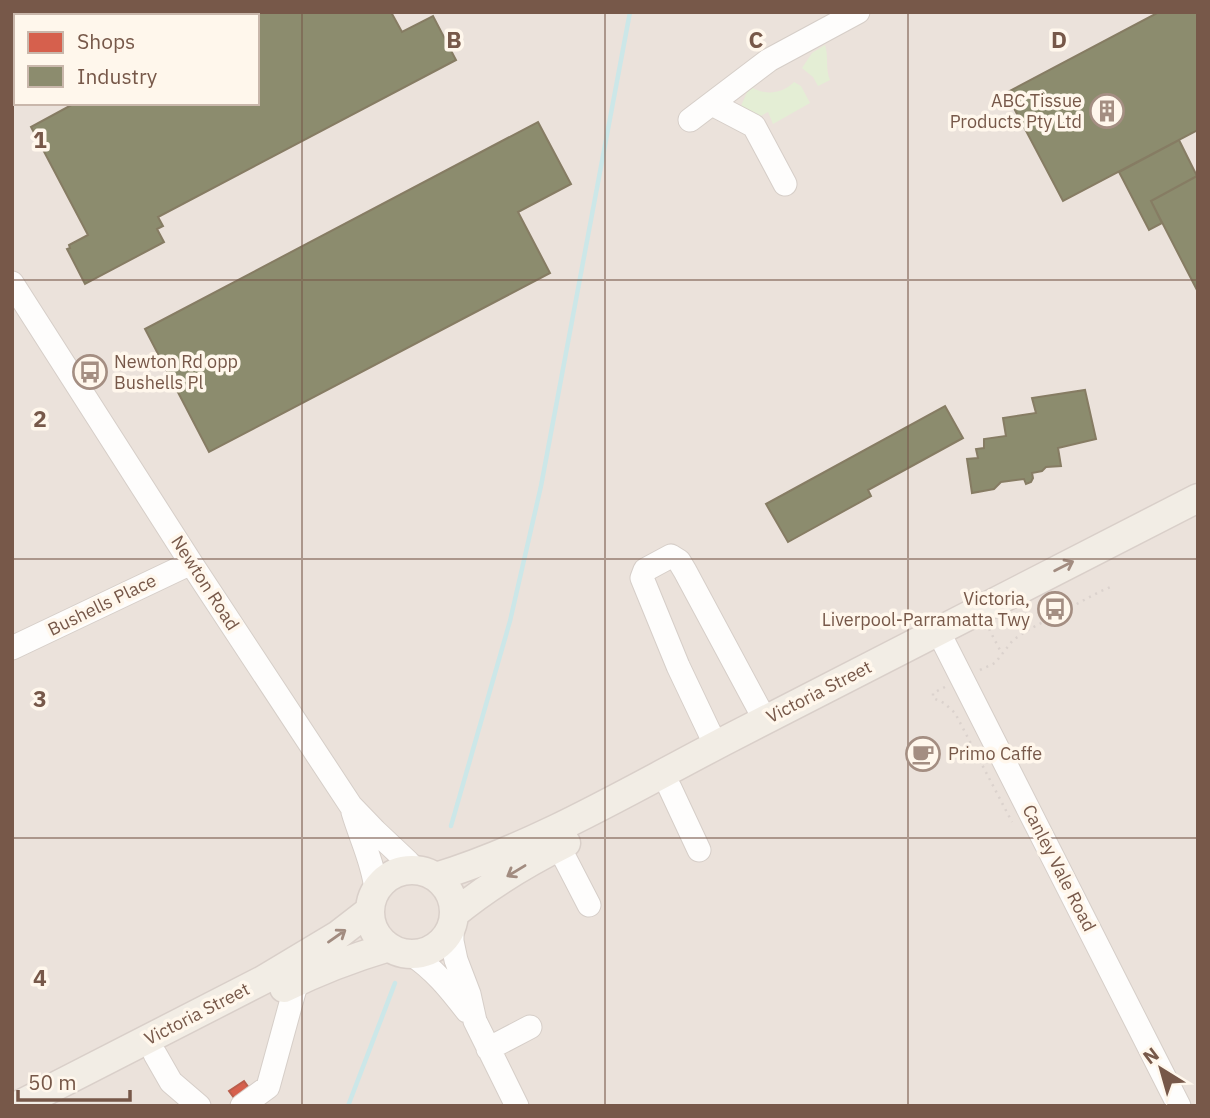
<svg xmlns="http://www.w3.org/2000/svg" width="1210" height="1118" viewBox="0 0 1210 1118" font-family="'IBM Plex Sans',sans-serif">
	<style>
		.industrial { fill: #ebe2db; fill-rule: evenodd }
		.green { fill: #e4eed5 }
		.shops { fill: #d6604d; stroke: #ba5e4c; stroke-width: 2 }
		.industry { fill: #8c8c6e; stroke: #867c63; stroke-width: 2 }
		.lines { fill: none; stroke-linecap: round; stroke-linejoin: round }
		.stream { stroke: #cce7e8; stroke-width: 4.5 }
		.minor-casing { stroke: #d6cec8; stroke-width: 25 }
		.major-casing { stroke: #d9cfc9; stroke-width: 31 }
		.path { stroke: #dbd2cd; stroke-width: 2.5; stroke-dasharray: 2 5; stroke-linecap: butt }
		.minor { stroke: #fefdfc; stroke-width: 23 }
		.major { stroke: #f2ede5; stroke-width: 28 }
		.oneway { stroke: #a28c80 }
		.grid { fill: none; stroke: #775849; stroke-width: 2; stroke-opacity: 0.55 }
		.labels { text-anchor: middle; stroke-width: 7; stroke-linejoin: round; paint-order: stroke }
		.poi-label { font-size: 18px; fill: #775849; stroke: #fff7ec; text-anchor: end }
		.street-label { font-size: 18px; fill: #775849; stroke: #fff7ec }
		.grid-label { font-size: 23px; text-anchor: middle; font-weight: bold; fill: #775849; stroke: #fff7ec; stroke-width: 7; stroke-linejoin: round; paint-order: stroke }
	</style>
	<rect width="100%" height="100%" fill="#f7f2eb"/>
	<!-- industrial -->
	<path class="industrial" d="M 12,12 L 1198,12 L 1198,1106 L 12,1106 ZM 16,16 L 257,16 L 257,103 L 16,103 Z"/>
	<!-- green -->
	<path class="green" d="M 825,45 C 829,57 825,69 830,80 L 818,86 L 813,77 L 802,68 L 812,53 Z
		M 794,82 L 801,86 L 810,103 L 773,124 L 768,112 L 755,119 L 740,108 L 748,90 L 751,87 C 764,95 781,95 794,82 Z"/>
	<!-- shops -->
	<path class="shops" d="M 244,1081 L 262,1106 L 240,1106 L 229,1091 Z"/>
	<!-- industry -->
	<path class="industry" d="M 12,12 L 76,12 L 70,16 L 16,16 L 16,36 L 12,29 Z
		M 248,12 L 391,12 L 402,32 L 433,16 L 456,60 L 158,217 L 163,226 L 157,229 L 164,242 L 85,284 L 67,249 L 70,248 L 69,245 L 88,235 L 31,127 L 75,103 L 257,103 L 257,16 L 242,16 Z
		M 1159,12 L 1198,12 L 1198,130 L 1063,201 L 1006,93 Z
		M 538,122 L 571,184 L 518,212 L 550,273 L 209,452 L 145,329 Z
		M 1179,140 L 1197,176 L 1151,201 L 1162,223 L 1149,230 L 1119,172 Z
		M 1197,176 L 1198,176 L 1198,292 L 1151,201 Z
		M 1085,390 L 1096,439 L 1058,448 L 1061,466 L 1046,467 L 1042,471 L 1032,473 L 1033,478 L 1031,482 L 1026,484 L 1024,479 L 1001,482 L 994,489 L 972,493 L 967,459 L 978,458 L 976,449 L 984,448 L 984,439 L 1006,436 L 1003,418 L 1036,413 L 1032,398 Z
		M 945,406 L 963,438 L 868,490 L 871,496 L 788,542 L 766,504 Z"/>
	<g class="lines">
		<!-- stream -->
		<path class="stream" d="M 138,16 L 145,12
			M 12,80 L 16,78
			M 451,826 L 510,621 L 541,486 L 630,12
			M 348,1106 L 395,983"/>
		<!-- minor casing -->
		<g class="minor-casing">
			<path id="minor" d="M 712,104 L 754,126 L 785,184
				M 690,120 L 769,60 L 858,12
				M 12,283 L 191,563 L 351,806 L 375,831 L 408,862 L 415,870
				M 938,631 L 1179,1106
				M 12,648 L 191,563
				M 716,746 L 678,666 L 642,578 L 645,570 L 671,556 L 679,561 L 685,571 L 765,720
				M 670,788 L 699,850
				M 353,812 C 361,839 373,862 376,889
				M 559,847 L 589,905
				M 452,924 L 452,941 L 456,960 L 469,994 L 475,1021 L 517,1106
				M 411,954 C 434,969 450,989 467,1011
				M 488,1049 L 530,1027
				M 155,1054 L 171,1082 L 199,1106
				M 242,1106 L 268,1087 L 297,981"/>
		</g>
		<!-- major casing -->
		<g class="major-casing">
			<path id="major" d="M370 912a42 42 0 1 1 84 0a42 42 0 1 1-84 0Z
				M 436,877 C 540,845 635,787 732,737 C 887,657 1042,577 1198,498
				M 454,914 C 488,886 526,863 566,843
				M 284,988 C 318,971 352,958 389,947
				M 17,1106 L 263,980 L 338,935 L 369,911"/>
		</g>
		<!-- path -->
		<path class="path" d="M 989,629 L 1002,654
			M 980,670 L 995,663 L 1013,640 L 1028,630 L 1101,591 L 1113,586
			M 945,687 L 933,693 L 933,698 L 944,703 L 955,713 L 1012,822"/>
		<!-- minor -->
		<use href="#minor" class="minor"/>
		<!-- major -->
		<use href="#major" class="major"/>
	</g>
	<!-- one-way arrows -->
	<defs><path id="oneway-shaft" d="M-6 0H5M1.5-3L5.5 0L1.5 3" fill="none" stroke-width="1.6" stroke-linecap="round" stroke-linejoin="round" transform="scale(1.75)"/></defs>
	<g class="oneway">
		<use href="#oneway-shaft" transform="translate(1064 566) rotate(-27)"/>
		<use href="#oneway-shaft" transform="translate(516 871) rotate(149)"/>
		<use href="#oneway-shaft" transform="translate(337 936) rotate(-35)"/>
	</g>
	<!-- grid -->
	<path class="grid" d="M 302,12 L 302,1106M 605,12 L 605,1106M 908,12 L 908,1106M 12,280 L 1198,280M 12,559 L 1198,559M 12,838 L 1198,838"/>
	<!-- icons -->
	<defs>
		<g id="building-ring" transform="scale(1.75)"><circle r="9.5" fill="#fff7ec" stroke="#a48e82" stroke-width="1.5"/><path d="M-4-6H4V6H1V3H-1V6H-4ZM-2.5-4.3h1.7v1.8h-1.7ZM.8-4.3h1.7v1.8H.8ZM-2.5-1h1.7V.8h-1.7ZM.8-1h1.7V.8H.8Z" fill="#a48e82"/></g>
		<g id="bus-ring" transform="scale(1.75)"><circle r="9.5" fill="#fff7ec" stroke="#a48e82" stroke-width="1.5"/><path d="M-5-6H5V4H4V6H2V4H-2V6H-4V4H-5ZM-3.5-4V0h7V-4ZM-3.5 1.2v1.5H-2V1.2ZM2 1.2v1.5H3.5V1.2Z" fill="#a48e82"/></g>
		<g id="cafe-ring" transform="scale(1.75)"><circle r="9.5" fill="#fff7ec" stroke="#a48e82" stroke-width="1.5"/><path d="M-5.5-4.5H6V0H3Q3 3.5 0 3.5H-2.5Q-5.5 3.5-5.5 0ZM3-3.2v2h1.7v-2ZM-6 4.5H4V6H-6Z" fill="#a48e82"/></g>
	</defs>
	<g fill-rule="evenodd">
		<use href="#building-ring" x="1107" y="111"/>
		<use href="#bus-ring" x="90" y="372"/>
		<use href="#bus-ring" x="1055" y="609"/>
		<use href="#cafe-ring" x="923" y="754"/>
	</g>
	<g class="labels">
		<!-- poi labels -->
		<g class="poi-label">
			<text x="1082" y="107">ABC Tissue<tspan x="1082" dy="21">Products Pty Ltd</tspan></text>
			<text x="114" y="368" text-anchor="start">Newton Rd opp<tspan x="114" dy="21">Bushells Pl</tspan></text>
			<text x="1030" y="605">Victoria,<tspan x="1030" dy="21">Liverpool-Parramatta Twy</tspan></text>
			<text x="948" y="760" text-anchor="start">Primo Caffe</text>
		</g>
		<!-- street labels -->
		<g class="street-label">
			<text transform="translate(205 583) rotate(57)" y="6">Newton Road</text>
			<text transform="translate(102 605) rotate(-26)" y="6">Bushells Place</text>
			<text transform="translate(819 692) rotate(-27)" y="6">Victoria Street</text>
			<text transform="translate(1059 868) rotate(63)" y="6">Canley Vale Road</text>
			<text transform="translate(197 1014) rotate(-27)" y="6">Victoria Street</text>
		</g>
	</g>
	<g class="grid-label">
		<text x="454" y="48">B</text>
		<text x="756" y="48">C</text>
		<text x="1059" y="48">D</text>
		<text x="40" y="148">1</text>
		<text x="40" y="427">2</text>
		<text x="40" y="707">3</text>
		<text x="40" y="986">4</text>
	</g>
	<!-- border -->
	<rect width="1210" height="1118" fill="none" stroke="#775849" stroke-width="28"/>
	<!-- legend -->
	<rect x="14" y="14" width="245" height="91" fill="#fff7ec" stroke="#c9b7ab" stroke-width="2"/>
	<rect x="28" y="32" width="35" height="21" fill="#d6604d" stroke="#c9b7ab" stroke-width="2"/>
	<text x="77" y="49" font-size="21" fill="#775849">Shops</text>
	<rect x="28" y="66" width="35" height="21" fill="#8c8c6e" stroke="#c9b7ab" stroke-width="2"/>
	<text x="77" y="84" font-size="21" fill="#775849">Industry</text>
	<!-- north arrow -->
	<g transform="translate(1161 1069) rotate(323)" stroke="#fff7ec" stroke-width="5" paint-order="stroke">
	<path d="M0-5L12 26L0 18L-12 26Z" fill="#775849"/>
	<text y="-10" font-size="19" font-weight="bold" text-anchor="middle" fill="#775849">N</text>
	</g>
	<!-- scale -->
	<path d="M18 1090v10h112v-10" fill="none" stroke="#775849" stroke-width="3.5"/>
	<text x="28" y="1090" font-size="21" fill="#775849" stroke="#fff7ec" stroke-width="5" paint-order="stroke">50 m</text>
</svg>
